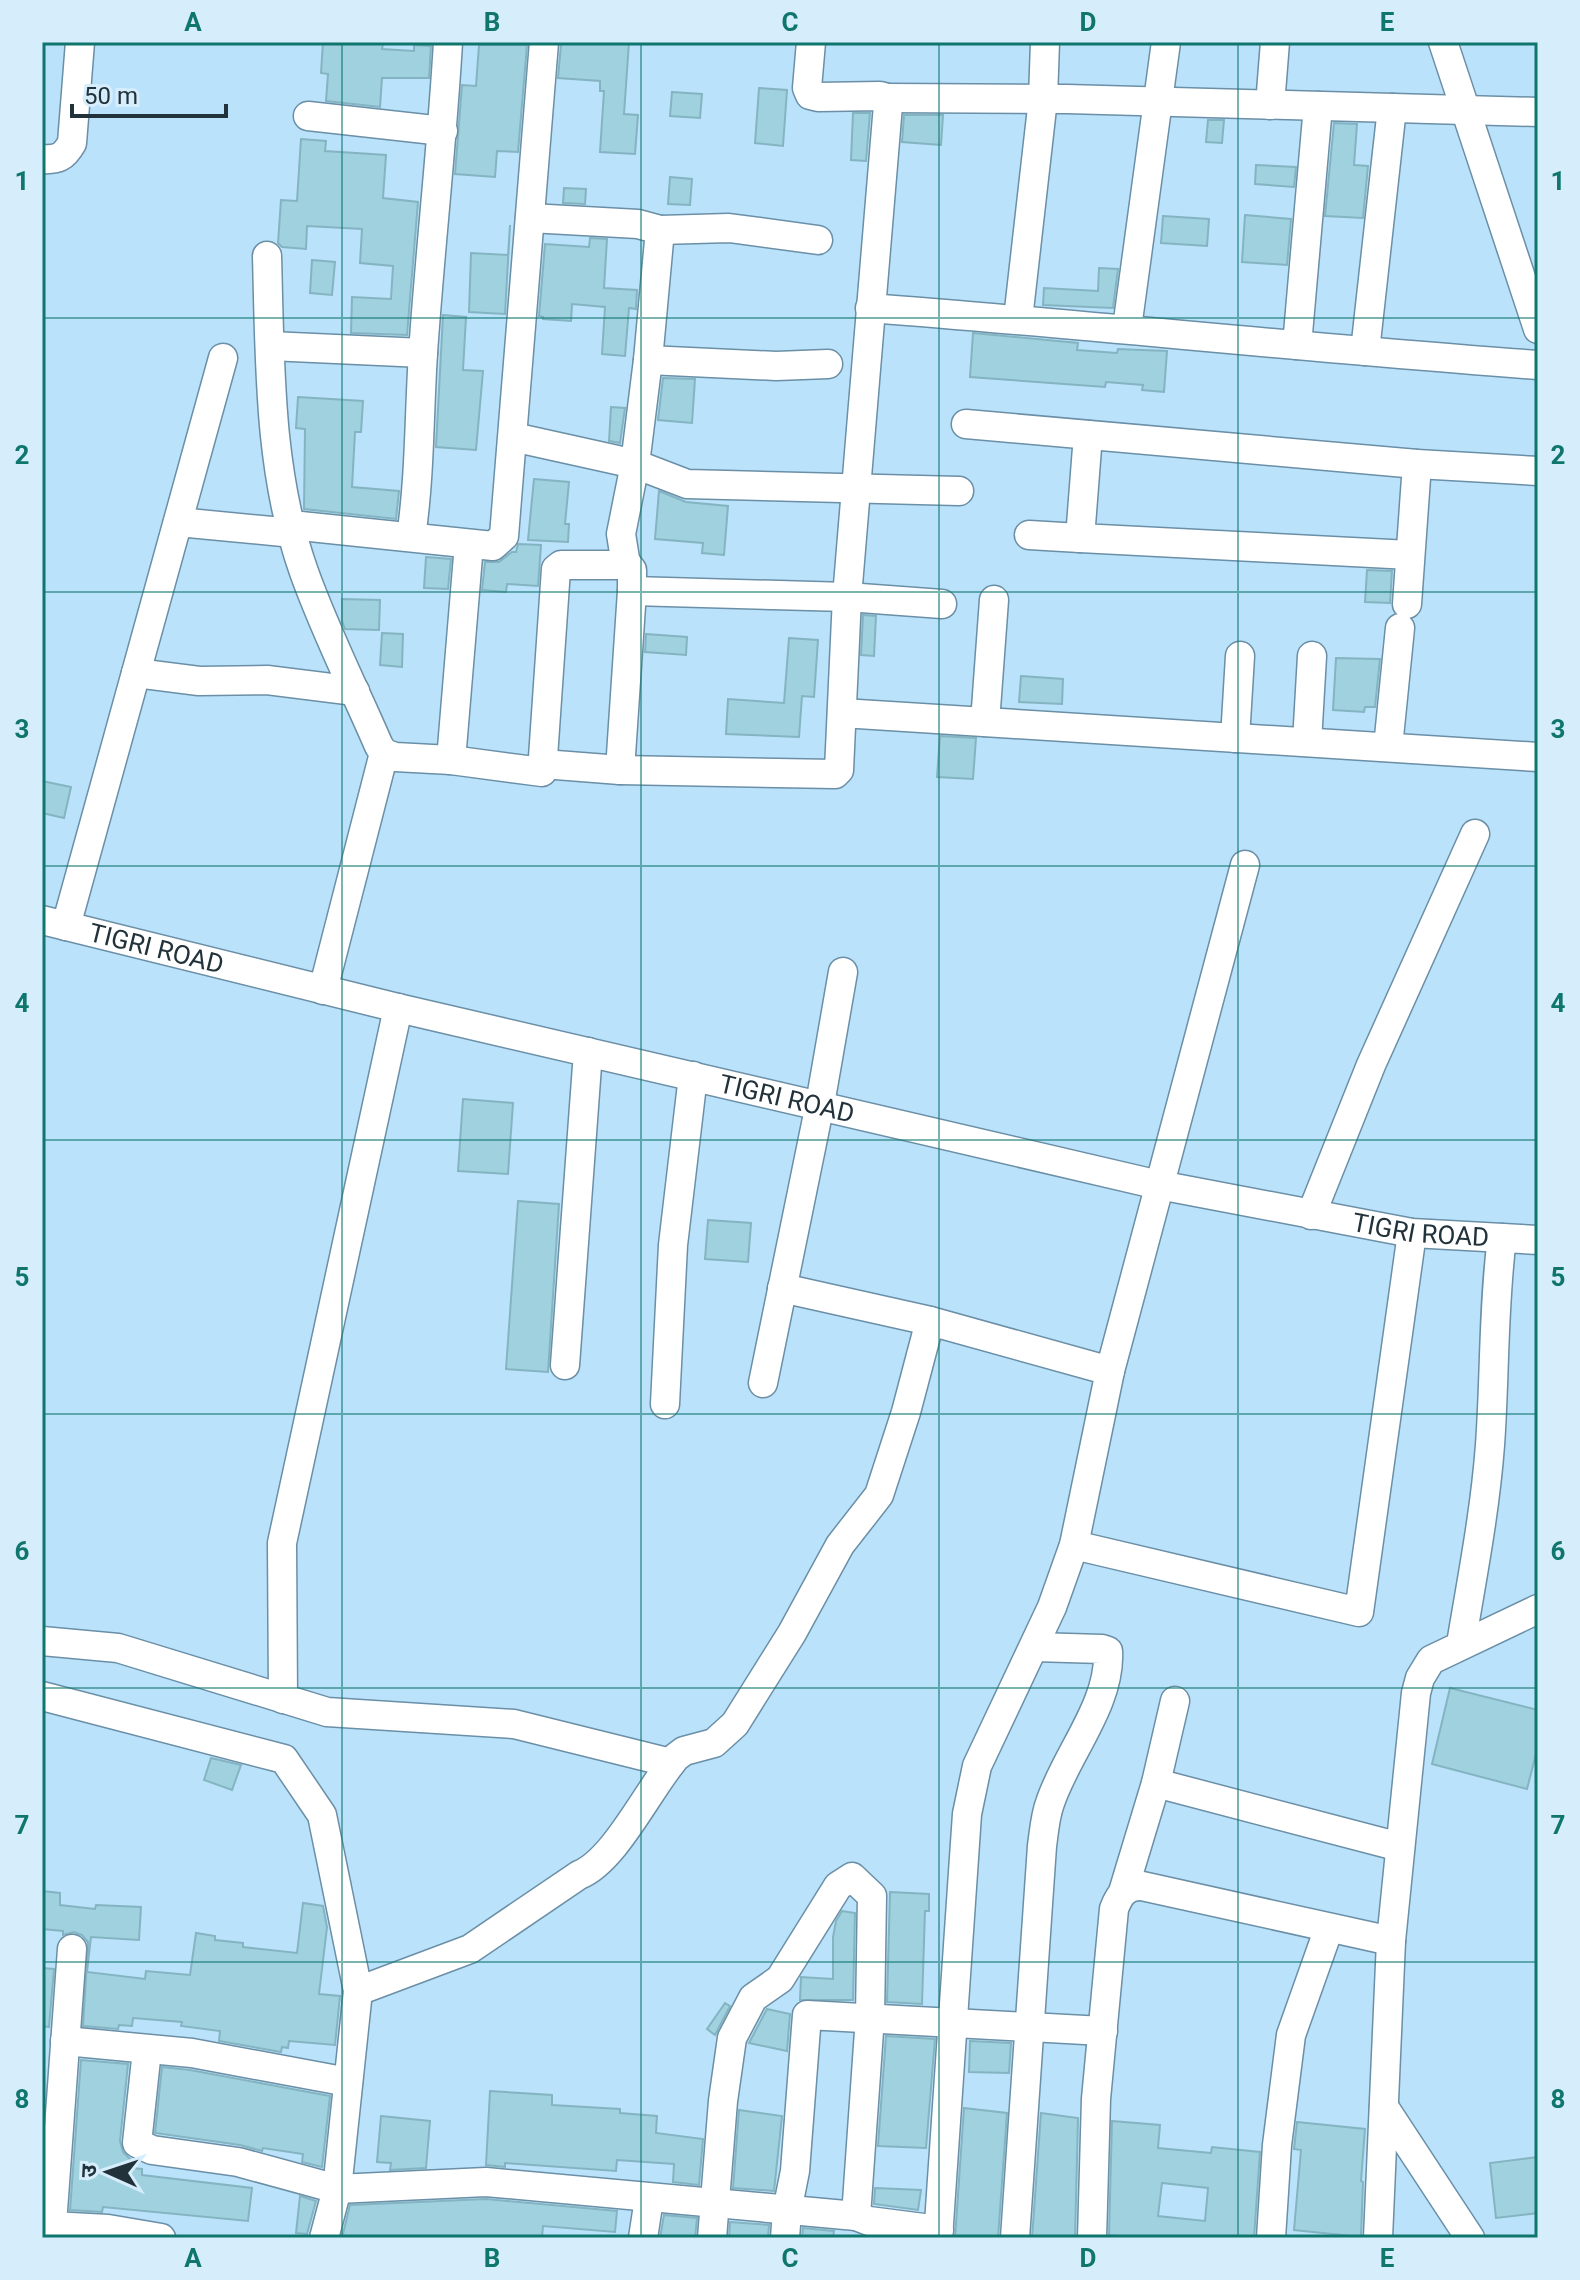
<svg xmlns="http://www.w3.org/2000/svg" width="1580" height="2280" viewBox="0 0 1580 2280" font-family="Roboto,'Noto Sans Devanagari',sans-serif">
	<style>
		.building { fill: #a0d1de; stroke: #84b4c1; stroke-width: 2; fill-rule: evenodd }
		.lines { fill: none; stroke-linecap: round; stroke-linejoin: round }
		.minor-casing { stroke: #6a8fa6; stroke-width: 31 }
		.minor { stroke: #fff; stroke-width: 28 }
		.grid { fill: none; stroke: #0f766e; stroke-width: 2; stroke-opacity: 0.55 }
		.labels { text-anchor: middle; stroke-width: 6; stroke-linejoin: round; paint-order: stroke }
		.street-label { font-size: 26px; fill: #22323b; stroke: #d6edfc }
		.neatline { fill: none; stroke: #0f766e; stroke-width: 3 }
		.grid-label { font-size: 26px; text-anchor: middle; font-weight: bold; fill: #0f766e }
	</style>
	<rect width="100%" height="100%" fill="#bbe2fb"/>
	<!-- building -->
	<path class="building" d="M 323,42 L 383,44 L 382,49 L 414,51 L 414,45 L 431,46 L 429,78 L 382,78 L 380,107 L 326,101 L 328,74 L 321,73 Z
		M 563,42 L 629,42 L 624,114 L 638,115 L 635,154 L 600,152 L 604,91 L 600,91 L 600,81 L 558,78 L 561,45 Z
		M 479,45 L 527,45 L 518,152 L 497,151 L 495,177 L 455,174 L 462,85 L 476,86 Z
		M 759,88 L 787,90 L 783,146 L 755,143 Z
		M 672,92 L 702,94 L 700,118 L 670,116 Z
		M 853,113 L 870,113 L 866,161 L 851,160 Z
		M 904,115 L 943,115 L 941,145 L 902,142 Z
		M 1208,120 L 1224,120 L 1222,143 L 1206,142 Z
		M 1334,123 L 1357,124 L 1354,165 L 1368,166 L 1363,218 L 1325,216 Z
		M 301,139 L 326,141 L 325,151 L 386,155 L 383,198 L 418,202 L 407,335 L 351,333 L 352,297 L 391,299 L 393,266 L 360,263 L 362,229 L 307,226 L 306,249 L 282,247 L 278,243 L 281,200 L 297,201 Z
		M 1256,165 L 1296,167 L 1294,187 L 1255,184 Z
		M 670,177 L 692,179 L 690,205 L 668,204 Z
		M 564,188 L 586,189 L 585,204 L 563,203 Z
		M 1245,215 L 1291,219 L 1287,265 L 1242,262 Z
		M 1163,216 L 1209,219 L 1207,246 L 1161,243 Z
		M 510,225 L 505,314 L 469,312 L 471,253 L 508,255 Z
		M 590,238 L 607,239 L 604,288 L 637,290 L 636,309 L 629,308 L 625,356 L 602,354 L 605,307 L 572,304 L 571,321 L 543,319 L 543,317 L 539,316 L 545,244 L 589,247 Z
		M 312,260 L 335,262 L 332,295 L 310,293 Z
		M 1099,268 L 1118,269 L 1113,308 L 1043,305 L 1044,288 L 1098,291 Z
		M 443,315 L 466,317 L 463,370 L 483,371 L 476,450 L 436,447 Z
		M 973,333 L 1078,343 L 1077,350 L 1117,353 L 1118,349 L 1167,351 L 1164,392 L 1142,390 L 1143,385 L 1106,382 L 1105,387 L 970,377 Z
		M 663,378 L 695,379 L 692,423 L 658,420 Z
		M 298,397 L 363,401 L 361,432 L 355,432 L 352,487 L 399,491 L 396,519 L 304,509 L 305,429 L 296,428 Z
		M 611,407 L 625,408 L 620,443 L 609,441 Z
		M 534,479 L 569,482 L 565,524 L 569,524 L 568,542 L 528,540 Z
		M 659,491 L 686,502 L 728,506 L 724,555 L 702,553 L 703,543 L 655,539 Z
		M 518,544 L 541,545 L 538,586 L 507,584 L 506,592 L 482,590 L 485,562 L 499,562 L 512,552 L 516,552 Z
		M 426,557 L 451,559 L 448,589 L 424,588 Z
		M 1367,570 L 1392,571 L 1390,603 L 1365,602 Z
		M 342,599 L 380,600 L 379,630 L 345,629 L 342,621 Z
		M 863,615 L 876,616 L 874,656 L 861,655 Z
		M 382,633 L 403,634 L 402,667 L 380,665 Z
		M 646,634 L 687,637 L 686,655 L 645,652 Z
		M 789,638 L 818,640 L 814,697 L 802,696 L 799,737 L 726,734 L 728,699 L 784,703 Z
		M 1336,658 L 1380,659 L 1375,707 L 1365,707 L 1364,712 L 1333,710 Z
		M 1021,676 L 1063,679 L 1062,704 L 1019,702 Z
		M 940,736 L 976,738 L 973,779 L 937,777 Z
		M 42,781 L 71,787 L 64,818 L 42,813 Z
		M 463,1099 L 513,1103 L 508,1174 L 458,1171 Z
		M 518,1201 L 559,1204 L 548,1372 L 506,1369 Z
		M 708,1220 L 751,1223 L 748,1262 L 705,1259 Z
		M 1450,1688 L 1538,1710 L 1538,1746 L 1527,1789 L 1432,1764 Z
		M 211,1758 L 241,1765 L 232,1790 L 204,1780 Z
		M 42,1891 L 60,1893 L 60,1905 L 95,1909 L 96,1905 L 141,1907 L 139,1940 L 91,1937 L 87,1972 L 145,1979 L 146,1971 L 190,1975 L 196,1933 L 215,1936 L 215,1940 L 243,1943 L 243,1947 L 297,1953 L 303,1903 L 323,1906 L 327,1927 L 319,1994 L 340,1996 L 335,2045 L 289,2041 L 288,2048 L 282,2047 L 281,2052 L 219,2041 L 220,2031 L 181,2026 L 182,2022 L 133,2018 L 132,2026 L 119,2025 L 118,2029 L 83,2026 L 88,1942 L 82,1935 L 74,1932 L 63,1935 L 63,1931 L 42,1929 Z
		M 890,1892 L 929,1894 L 929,1911 L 925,1911 L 922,2004 L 887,2002 Z
		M 842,1911 L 855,1913 L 853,2000 L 800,2000 L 801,1977 L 833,1979 L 833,1937 L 836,1921 Z
		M 42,1968 L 54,1969 L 49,2027 L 42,2026 Z
		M 725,2003 L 730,2006 L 715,2035 L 707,2029 Z
		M 767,2009 L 790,2014 L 787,2051 L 749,2043 Z
		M 886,2036 L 935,2039 L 926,2148 L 878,2146 Z
		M 970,2041 L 1011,2043 L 1009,2073 L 969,2072 Z
		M 81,2060 L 128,2064 L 120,2141 L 123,2152 L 130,2159 L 130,2168 L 142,2169 L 142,2175 L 252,2188 L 248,2221 L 103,2207 L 102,2212 L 70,2210 Z
		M 162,2067 L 190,2070 L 330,2096 L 322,2167 L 302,2162 L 303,2154 L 263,2148 L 262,2151 L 240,2145 L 155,2133 Z
		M 490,2091 L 552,2095 L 552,2105 L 620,2109 L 620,2113 L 657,2116 L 656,2133 L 703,2139 L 699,2185 L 673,2182 L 674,2164 L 617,2160 L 616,2171 L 505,2163 L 505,2167 L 486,2165 Z
		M 964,2108 L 1007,2113 L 998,2238 L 955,2238 Z
		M 739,2110 L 782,2116 L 774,2191 L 733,2188 Z
		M 1041,2113 L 1078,2118 L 1075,2238 L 1032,2238 Z
		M 381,2116 L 430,2121 L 426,2168 L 390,2170 L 391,2163 L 377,2162 Z
		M 1112,2121 L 1160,2125 L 1158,2148 L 1211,2153 L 1212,2147 L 1260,2152 L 1254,2238 L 1143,2238 L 1109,2235 ZM 1162,2183 L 1208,2188 L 1205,2221 L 1158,2216 Z
		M 1297,2122 L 1365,2129 L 1361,2181 L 1363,2182 L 1361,2237 L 1294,2230 L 1301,2150 L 1294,2149 Z
		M 1538,2157 L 1538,2213 L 1496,2218 L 1490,2163 Z
		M 875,2188 L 921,2190 L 918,2210 L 874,2204 Z
		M 300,2196 L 316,2201 L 307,2234 L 296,2233 Z
		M 486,2199 L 617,2211 L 615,2232 L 543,2226 L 542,2238 L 342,2238 L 350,2205 Z
		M 664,2215 L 697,2218 L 695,2238 L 660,2238 Z
		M 730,2222 L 769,2225 L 768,2238 L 729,2238 Z
		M 803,2228 L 834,2231 L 833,2238 L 802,2238 Z"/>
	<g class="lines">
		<!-- minor casing -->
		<g class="minor-casing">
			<g id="minor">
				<path d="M 1443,42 L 1538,329"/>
				<path d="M 887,98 L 1067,99 L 1538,112"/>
				<path d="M 1270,105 L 1275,42"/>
				<path d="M 308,116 L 443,131"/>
				<path d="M 42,159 C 58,160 64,157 72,143 L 80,42"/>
				<path d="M 530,218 L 638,224 L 660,230 L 729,228 L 818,240"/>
				<path d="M 267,256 C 270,361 268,471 304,572 C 325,631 354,688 379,746 L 384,753 L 395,757 L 451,760 L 542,772 L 556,569 L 561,565 L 628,565 L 632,570 L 632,591 L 620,770"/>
				<path d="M 870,308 C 1093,325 1315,349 1538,365"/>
				<path d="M 1018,319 L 1043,99 L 1045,42"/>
				<path d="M 1127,328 L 1166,42"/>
				<path d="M 1297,345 L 1318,106"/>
				<path d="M 270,346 L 423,353"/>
				<path d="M 1365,351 L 1392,108"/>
				<path d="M 648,360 L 776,366 L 828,364"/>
				<path d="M 966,424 L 1417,464 L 1538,471"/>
				<path d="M 1088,435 L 1080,538 L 1410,555"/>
				<path d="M 513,437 L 635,464 L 687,484 L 959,491"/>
				<path d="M 178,522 L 293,533"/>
				<path d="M 291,525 L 493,546 L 504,536 L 544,42"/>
				<path d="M 1029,535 L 1080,538"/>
				<path d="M 411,537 C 420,476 419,415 423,353 C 430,250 442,146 448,42"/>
				<path d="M 626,565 L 621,534 L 635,464 L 648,360 L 660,230"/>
				<path d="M 632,591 L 847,597 L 942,604"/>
				<path d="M 1407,604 L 1417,464"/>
				<path d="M 136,673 L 199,681 L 267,680 L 355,691"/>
				<path d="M 842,713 L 1538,757"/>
				<path d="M 985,722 L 994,600"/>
				<path d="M 1235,738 L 1240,656"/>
				<path d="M 1307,742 L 1312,656"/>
				<path d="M 1388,747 L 1400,628"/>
				<path d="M 451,760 L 469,544"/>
				<path d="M 543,764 L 620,770 L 835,774 L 839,770 L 847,597 L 888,105 L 887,98 L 880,96 L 818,97 L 810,95 L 807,88 L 811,42"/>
				<path id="s1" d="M 42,920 L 398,1008 L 1159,1185 L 1412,1233 L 1538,1240"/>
				<path d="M 66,926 L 223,358"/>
				<path d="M 323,990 L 384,753"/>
				<path d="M 1311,1215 L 1371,1065 L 1475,834"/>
				<path d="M 782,1288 L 930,1321 L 1110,1371"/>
				<path d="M 565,1365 L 588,1052"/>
				<path d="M 763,1383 L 820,1104 L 843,972"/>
				<path d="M 665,1404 L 673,1245 L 693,1076"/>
				<path d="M 1074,1545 L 1359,1612 L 1412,1233"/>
				<path d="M 42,1641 L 118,1648 L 327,1712 L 514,1724 L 671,1763"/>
				<path d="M 1461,1644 C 1472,1578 1485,1512 1490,1445 C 1495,1376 1493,1307 1502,1238"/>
				<path d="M 42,1696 L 284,1759 L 322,1815 L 358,1991 L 337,2189 L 324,2238"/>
				<path d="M 283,1699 L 282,1543 L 398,1008"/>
				<path d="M 1156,1783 L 1400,1847"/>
				<path d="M 1123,1892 L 1156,1783 L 1175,1701"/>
				<path d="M 358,1991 L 470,1949 L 579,1875 C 615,1861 649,1788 676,1757 L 684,1751 L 714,1743 L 735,1724 L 792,1633 L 840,1545 L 879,1495 L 906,1412 L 930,1321"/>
				<path d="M 65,2041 L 192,2053 L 348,2082"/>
				<path d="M 147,2050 L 137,2143 L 152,2150 L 238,2162 L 337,2189 L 486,2182 L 856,2216 L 869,2221 L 939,2230"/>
				<path d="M 1384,2107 L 1470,2238"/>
				<path d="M 52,2226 L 108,2229 L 161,2238"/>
				<path d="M 51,2238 L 72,1949"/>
				<path d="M 643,2238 L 649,2199"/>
				<path d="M 712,2238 L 723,2101 L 732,2038 L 753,1998 L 780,1979 L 838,1886 L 852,1877 L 872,1896 L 870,2017 L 856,2216"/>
				<path d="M 785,2238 L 787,2211 L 795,2171 L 807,2015 L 1103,2031"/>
				<path d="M 938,2238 L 967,1814 L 977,1766 L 1052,1607 L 1074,1545 L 1110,1371 L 1245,865"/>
				<path d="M 1015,2238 L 1042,1846 C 1044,1832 1045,1816 1050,1803 C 1066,1754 1111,1704 1108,1651 L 1102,1649 L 1034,1647"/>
				<path d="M 1092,2238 L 1096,2099 L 1114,1909 C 1119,1895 1126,1885 1142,1886 L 1391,1941"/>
				<path d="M 1271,2238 L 1277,2145 L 1291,2035 L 1329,1928"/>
				<path d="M 1378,2238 L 1391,1941 L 1416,1693 L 1420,1678 L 1431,1660 L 1538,1609"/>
			</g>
		</g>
		<!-- minor -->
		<use href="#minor" class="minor"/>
	</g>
	<!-- grid -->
	<path class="grid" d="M 342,42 L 342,2238M 641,42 L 641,2238M 939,42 L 939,2238M 1238,42 L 1238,2238M 42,318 L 1538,318M 42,592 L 1538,592M 42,866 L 1538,866M 42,1140 L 1538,1140M 42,1414 L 1538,1414M 42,1688 L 1538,1688M 42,1962 L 1538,1962"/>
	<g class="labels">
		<!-- street labels -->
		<g class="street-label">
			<text dy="9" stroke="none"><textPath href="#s1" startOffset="118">TIGRI ROAD</textPath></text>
			<text dy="9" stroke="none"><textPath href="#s1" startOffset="766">TIGRI ROAD</textPath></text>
			<text dy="9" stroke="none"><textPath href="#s1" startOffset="1414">TIGRI ROAD</textPath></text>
		</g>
	</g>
	<!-- border -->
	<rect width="1580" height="2280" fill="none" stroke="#d6edfc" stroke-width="88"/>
	<!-- north arrow -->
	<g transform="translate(108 2172) rotate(273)" stroke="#d6edfc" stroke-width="6" paint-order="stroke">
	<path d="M0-6L14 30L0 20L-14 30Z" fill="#22323b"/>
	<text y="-12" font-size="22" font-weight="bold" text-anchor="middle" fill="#22323b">उ</text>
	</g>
	<!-- scale -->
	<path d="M72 104v12h154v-12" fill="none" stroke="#22323b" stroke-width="4"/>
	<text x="84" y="104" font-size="24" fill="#22323b" stroke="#d6edfc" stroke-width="6" paint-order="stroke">50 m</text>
	<rect x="44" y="44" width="1492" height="2192" class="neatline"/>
	<g class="grid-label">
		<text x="193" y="31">A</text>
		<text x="492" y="31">B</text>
		<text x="790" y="31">C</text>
		<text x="1088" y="31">D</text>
		<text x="1387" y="31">E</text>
		<text x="22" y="190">1</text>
		<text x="1558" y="190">1</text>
		<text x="22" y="464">2</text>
		<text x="1558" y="464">2</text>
		<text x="22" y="738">3</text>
		<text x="1558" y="738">3</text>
		<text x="22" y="1012">4</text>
		<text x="1558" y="1012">4</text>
		<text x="22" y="1286">5</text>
		<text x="1558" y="1286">5</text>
		<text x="22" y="1560">6</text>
		<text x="1558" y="1560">6</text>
		<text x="22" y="1834">7</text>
		<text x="1558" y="1834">7</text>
		<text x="22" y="2108">8</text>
		<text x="1558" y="2108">8</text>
		<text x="193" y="2267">A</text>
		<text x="492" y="2267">B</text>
		<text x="790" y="2267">C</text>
		<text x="1088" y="2267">D</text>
		<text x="1387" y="2267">E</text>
	</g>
</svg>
